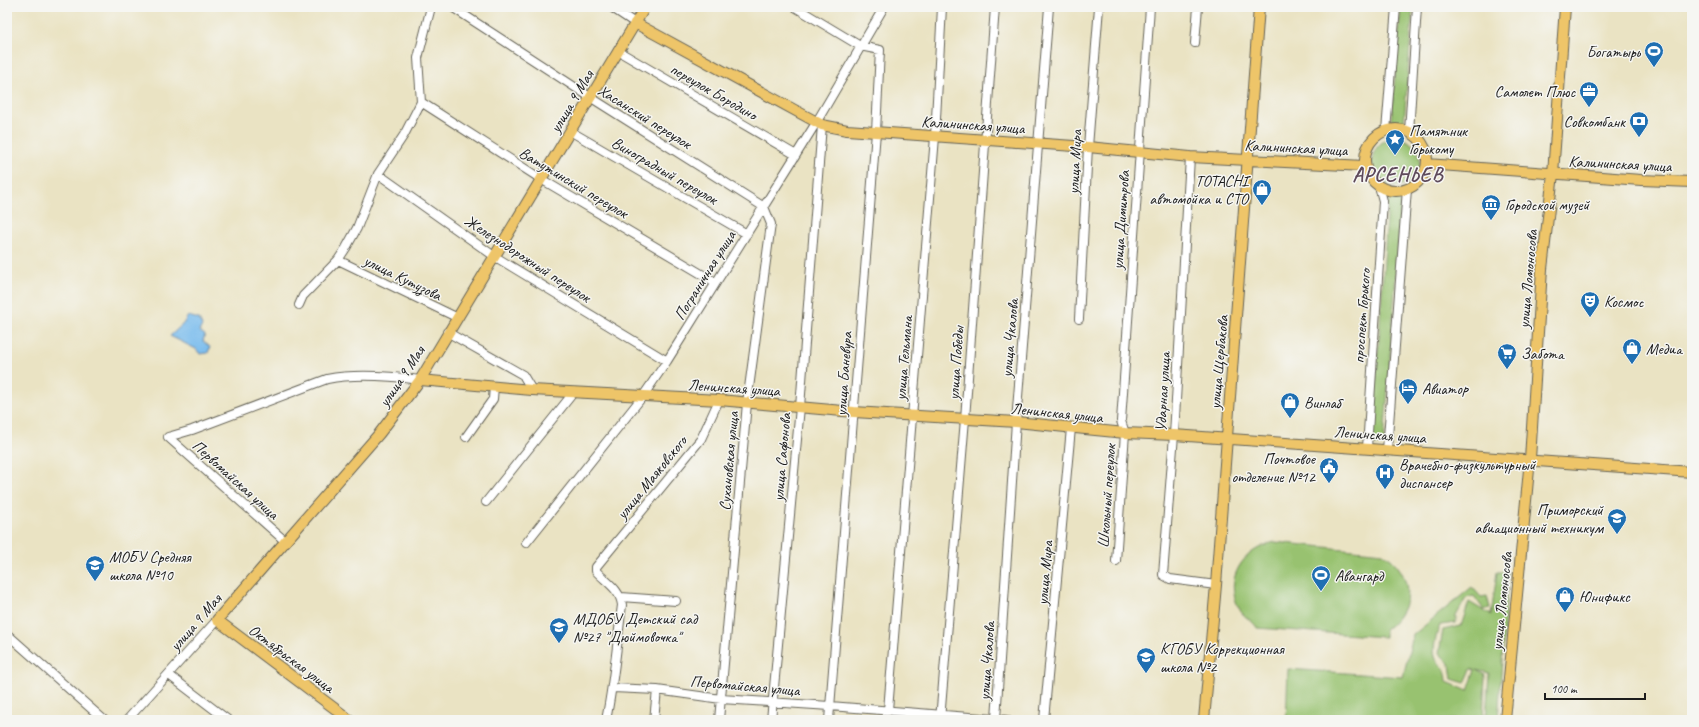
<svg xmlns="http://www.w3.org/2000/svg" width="1699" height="727" viewBox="0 0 1699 727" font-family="Caveat,sans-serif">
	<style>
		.green { fill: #98c26f; stroke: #5a6f46 }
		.water { fill: #78bbed; stroke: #4a6c84 }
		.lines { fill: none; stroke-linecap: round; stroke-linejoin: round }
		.minor-casing { stroke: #646256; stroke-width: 10 }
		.major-casing { stroke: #646256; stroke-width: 12 }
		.minor { stroke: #fff; stroke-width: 8 }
		.major { stroke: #eec569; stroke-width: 10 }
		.labels { text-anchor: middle; stroke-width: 3; stroke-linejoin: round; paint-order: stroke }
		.poi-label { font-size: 16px; fill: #1c1c1c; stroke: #f6f6f2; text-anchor: start }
		.street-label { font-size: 16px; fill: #1c1c1c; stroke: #f6f6f2 }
		.district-label { font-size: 20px; font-weight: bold; letter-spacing: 1px; fill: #5e4a5b; stroke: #f6f6f2 }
	</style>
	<rect width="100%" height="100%" fill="#f6f6f2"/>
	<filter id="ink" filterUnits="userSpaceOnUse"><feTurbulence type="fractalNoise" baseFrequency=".025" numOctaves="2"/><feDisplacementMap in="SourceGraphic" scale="8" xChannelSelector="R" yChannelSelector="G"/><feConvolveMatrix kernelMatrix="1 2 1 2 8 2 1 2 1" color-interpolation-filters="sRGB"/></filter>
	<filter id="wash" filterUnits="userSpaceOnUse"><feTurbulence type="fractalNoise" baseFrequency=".012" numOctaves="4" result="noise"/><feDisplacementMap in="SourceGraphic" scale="16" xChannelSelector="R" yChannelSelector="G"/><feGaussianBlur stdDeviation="0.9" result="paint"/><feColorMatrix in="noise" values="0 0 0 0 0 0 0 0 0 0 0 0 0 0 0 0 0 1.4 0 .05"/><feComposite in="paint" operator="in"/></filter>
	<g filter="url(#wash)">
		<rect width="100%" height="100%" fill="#eae3c3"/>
		<!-- green -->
		<path class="green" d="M 1401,7 L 1413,7 L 1404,123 L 1391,122 Z
			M1372 162a24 24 0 1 1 48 0a24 24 0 1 1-48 0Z
			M 1393,198 L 1398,198 L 1401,204 L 1384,442 L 1380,445 L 1375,445 L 1372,441 L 1388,202 Z
			M 1275,542 L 1383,553 C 1414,573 1415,609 1385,630 L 1385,637 L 1257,628 C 1253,620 1244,618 1240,610 C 1222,579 1243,549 1275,542 Z
			M 1497,572 L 1508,572 L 1498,720 L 1486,720 L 1489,673 L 1476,670 L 1485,675 L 1483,720 L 1286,720 L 1288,669 L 1403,677 L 1413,635 L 1472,587 L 1481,597 L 1487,596 L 1490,608 L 1484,610 L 1474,596 L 1466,598 L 1456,616 L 1456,623 L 1440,625 C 1437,634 1432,647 1435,657 C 1440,669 1446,662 1447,682 L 1468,691 L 1475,670 L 1471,669 L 1465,683 L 1452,679 L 1450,664 L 1439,653 L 1443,630 L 1461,626 L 1469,602 L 1491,615 Z"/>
		<!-- water -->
		<path class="water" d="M 188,316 L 199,319 L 202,326 L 199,331 L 205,335 L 203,341 L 210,347 L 208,353 L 200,354 L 196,349 L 170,336 L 183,324 Z"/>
	</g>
	<g filter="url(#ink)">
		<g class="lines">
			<!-- minor casing -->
			<g class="minor-casing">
				<path id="minor" d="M 452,7 L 590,97 L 764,207 L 771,224 L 747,403 L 719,720
					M 611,7 L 635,23
					M 795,7 L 860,46 L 880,50 L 876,132 L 829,720
					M 1195,43 L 1198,7
					M 618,51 L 796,155
					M 421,102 L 541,179 L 715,282
					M 570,131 L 747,234
					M 1386,131 L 1396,7
					M 1409,132 L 1417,7
					M 1190,157 L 1174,435 L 1163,575 L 1170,579 L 1216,585
					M 378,174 L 494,256 L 667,361
					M 338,260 L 456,317
					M 299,305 L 303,296 L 338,260 L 346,248 L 357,228 L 378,174 L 404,135 L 421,102 L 418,58 L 431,7
					M 1079,319 L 1088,147 L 1099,7
					M 447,332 L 523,375 L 532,390
					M 168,437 L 192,430 L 327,379 C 357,373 390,376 420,380
					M 168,437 L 285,541
					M 466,437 L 493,399 L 494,386
					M 1367,448 L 1383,201 L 1379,186
					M 1387,450 L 1407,189
					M 486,502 L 574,392
					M 526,543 L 643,396 L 667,361 L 816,123 L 884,7
					M 1116,561 L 1125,433 L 1121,421 L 1150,7
					M 621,597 L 676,601
					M 7,634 L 104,720
					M 169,675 L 228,720
					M 613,688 L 657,690 L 721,699 L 830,706 L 1007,720
					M 888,710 L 935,137 L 942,7
					M 996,719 L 1016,422 L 1049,7
					M 127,720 L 217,620
					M 606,720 C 614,682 617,643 622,605 C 620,589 606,582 596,571 L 596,567 L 701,439 L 719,400
					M 654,720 L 657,690
					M 771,720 L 800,407 L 822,125
					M 940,720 L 965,419 L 995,7
					M 1044,720 L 1071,428"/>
			</g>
			<!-- major casing -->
			<g class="major-casing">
				<path id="major" d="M 635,23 L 822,125 L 847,130 L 1088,147 L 1190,157 L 1364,166
					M1365 160a31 31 0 1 1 62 0a31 31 0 1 1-62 0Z
					M 1427,164 L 1641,180 L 1692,182
					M 420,380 L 532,390 L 719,400 L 854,412 L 1016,422 L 1125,433 L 1174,435 L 1692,472
					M 350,720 L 217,620 L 379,434 L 420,380 L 645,7
					M 1204,720 L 1216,585 L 1259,7
					M 1505,720 L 1530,459 L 1542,269 L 1553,174 L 1565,7"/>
			</g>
			<!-- minor -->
			<use href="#minor" class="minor"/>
			<!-- major -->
			<use href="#major" class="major"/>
		</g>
	</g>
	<!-- icons -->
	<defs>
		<g id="stadium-pin" transform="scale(1)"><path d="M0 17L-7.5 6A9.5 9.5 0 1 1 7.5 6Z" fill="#1f6fb2" stroke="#f6f6f2"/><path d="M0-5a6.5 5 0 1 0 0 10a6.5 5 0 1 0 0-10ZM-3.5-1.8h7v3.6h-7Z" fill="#fff"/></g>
		<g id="office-pin" transform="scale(1)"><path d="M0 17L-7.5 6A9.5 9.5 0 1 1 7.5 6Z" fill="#1f6fb2" stroke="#f6f6f2"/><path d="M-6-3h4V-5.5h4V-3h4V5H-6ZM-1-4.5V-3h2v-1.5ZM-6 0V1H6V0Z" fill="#fff"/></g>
		<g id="bank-pin" transform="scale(1)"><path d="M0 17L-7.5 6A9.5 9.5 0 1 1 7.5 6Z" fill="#1f6fb2" stroke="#f6f6f2"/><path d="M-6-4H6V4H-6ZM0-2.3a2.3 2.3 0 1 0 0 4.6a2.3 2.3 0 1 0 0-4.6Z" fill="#fff"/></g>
		<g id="sight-pin" transform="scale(1)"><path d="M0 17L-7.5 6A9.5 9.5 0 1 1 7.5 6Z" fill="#1f6fb2" stroke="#f6f6f2"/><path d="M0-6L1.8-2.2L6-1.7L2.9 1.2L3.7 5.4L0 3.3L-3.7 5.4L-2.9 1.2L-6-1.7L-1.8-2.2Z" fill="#fff"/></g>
		<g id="shop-pin" transform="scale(1)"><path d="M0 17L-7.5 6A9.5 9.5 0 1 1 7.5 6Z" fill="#1f6fb2" stroke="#f6f6f2"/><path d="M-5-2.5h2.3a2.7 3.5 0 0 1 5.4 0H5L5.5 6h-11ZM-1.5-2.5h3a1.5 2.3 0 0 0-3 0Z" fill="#fff"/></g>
		<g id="museum-pin" transform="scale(1)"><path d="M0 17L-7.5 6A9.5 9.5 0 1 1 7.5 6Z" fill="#1f6fb2" stroke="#f6f6f2"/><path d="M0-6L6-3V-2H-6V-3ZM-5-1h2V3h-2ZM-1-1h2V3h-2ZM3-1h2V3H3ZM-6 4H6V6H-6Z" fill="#fff"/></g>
		<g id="theatre-pin" transform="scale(1)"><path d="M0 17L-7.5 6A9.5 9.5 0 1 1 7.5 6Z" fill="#1f6fb2" stroke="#f6f6f2"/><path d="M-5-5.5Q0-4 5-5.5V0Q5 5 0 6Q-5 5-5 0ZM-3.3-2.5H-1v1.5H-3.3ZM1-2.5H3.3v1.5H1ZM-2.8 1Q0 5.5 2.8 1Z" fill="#fff"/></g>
		<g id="supermarket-pin" transform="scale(1)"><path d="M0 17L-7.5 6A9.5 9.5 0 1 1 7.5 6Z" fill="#1f6fb2" stroke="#f6f6f2"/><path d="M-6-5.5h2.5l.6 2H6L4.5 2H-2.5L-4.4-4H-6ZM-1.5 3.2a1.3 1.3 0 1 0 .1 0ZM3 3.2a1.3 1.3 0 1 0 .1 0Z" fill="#fff"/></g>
		<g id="hotel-pin" transform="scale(1)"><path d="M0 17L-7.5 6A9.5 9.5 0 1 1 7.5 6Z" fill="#1f6fb2" stroke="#f6f6f2"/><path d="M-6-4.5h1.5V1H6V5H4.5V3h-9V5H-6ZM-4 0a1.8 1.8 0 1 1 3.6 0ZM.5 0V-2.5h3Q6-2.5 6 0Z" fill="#fff"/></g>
		<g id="civic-pin" transform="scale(1)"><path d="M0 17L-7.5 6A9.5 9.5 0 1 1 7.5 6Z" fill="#1f6fb2" stroke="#f6f6f2"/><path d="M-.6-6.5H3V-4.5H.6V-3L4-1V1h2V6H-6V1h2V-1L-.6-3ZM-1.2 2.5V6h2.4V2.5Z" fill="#fff"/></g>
		<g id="hospital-pin" transform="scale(1)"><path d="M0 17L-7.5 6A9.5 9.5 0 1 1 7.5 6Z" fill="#1f6fb2" stroke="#f6f6f2"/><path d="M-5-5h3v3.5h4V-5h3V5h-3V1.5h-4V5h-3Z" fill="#fff"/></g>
		<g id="university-pin" transform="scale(1)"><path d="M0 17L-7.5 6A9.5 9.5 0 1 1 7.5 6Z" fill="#1f6fb2" stroke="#f6f6f2"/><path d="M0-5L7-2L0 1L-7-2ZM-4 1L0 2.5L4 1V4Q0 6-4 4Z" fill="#fff"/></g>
		<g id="school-pin" transform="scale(1)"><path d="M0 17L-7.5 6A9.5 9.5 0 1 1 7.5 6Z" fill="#1f6fb2" stroke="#f6f6f2"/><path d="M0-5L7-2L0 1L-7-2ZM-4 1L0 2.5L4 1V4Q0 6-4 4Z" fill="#fff"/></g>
	</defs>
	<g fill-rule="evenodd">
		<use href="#stadium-pin" x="1654" y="51"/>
		<use href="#office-pin" x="1589" y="91"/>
		<use href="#bank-pin" x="1639" y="121"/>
		<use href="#sight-pin" x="1395" y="139"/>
		<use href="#shop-pin" x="1262" y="189"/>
		<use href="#museum-pin" x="1491" y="204"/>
		<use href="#theatre-pin" x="1590" y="301"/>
		<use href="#shop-pin" x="1632" y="348"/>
		<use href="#supermarket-pin" x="1507" y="353"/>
		<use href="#hotel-pin" x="1408" y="388"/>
		<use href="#shop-pin" x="1290" y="402"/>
		<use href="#civic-pin" x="1329" y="467"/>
		<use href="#hospital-pin" x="1385" y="473"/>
		<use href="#university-pin" x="1617" y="518"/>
		<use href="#school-pin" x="95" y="565"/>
		<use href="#stadium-pin" x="1321" y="575"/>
		<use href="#shop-pin" x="1565" y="596"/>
		<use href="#school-pin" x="559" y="627"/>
		<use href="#school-pin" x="1146" y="657"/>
	</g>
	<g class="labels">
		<!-- poi labels -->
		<g class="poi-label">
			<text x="1640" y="57" text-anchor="end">Богатырь</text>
			<text x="1575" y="97" text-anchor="end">Самолет Плюс</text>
			<text x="1625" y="127" text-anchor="end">Совкомбанк</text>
			<text x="1409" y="136">Памятник<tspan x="1409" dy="18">Горькому</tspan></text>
			<text x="1248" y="186" text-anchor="end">TOTACHI<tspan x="1248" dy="18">автомойка и СТО</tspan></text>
			<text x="1505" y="210">Городской музей</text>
			<text x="1604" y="307">Космос</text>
			<text x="1646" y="354">Медиа</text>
			<text x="1521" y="359">Забота</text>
			<text x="1422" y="394">Авиатор</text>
			<text x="1304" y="408">Винлаб</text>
			<text x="1315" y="464" text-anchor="end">Почтовое<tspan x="1315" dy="18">отделение №12</tspan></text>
			<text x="1399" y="470">Врачебно-физкультурный<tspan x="1399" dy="18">диспансер</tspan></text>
			<text x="1603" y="515" text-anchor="end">Приморский<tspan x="1603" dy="18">авиационный техникум</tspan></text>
			<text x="109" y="562">МОБУ Средняя<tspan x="109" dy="18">школа №10</tspan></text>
			<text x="1335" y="581">Авангард</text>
			<text x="1579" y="602">Юнификс</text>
			<text x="573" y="624">МДОБУ Детский сад<tspan x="573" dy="18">№27 "Дюймовочка"</tspan></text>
			<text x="1160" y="654">КГОБУ Коррекционная<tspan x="1160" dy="18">школа №2</tspan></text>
		</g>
		<!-- street labels -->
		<g class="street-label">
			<text transform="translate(714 91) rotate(30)" y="6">переулок Бородино</text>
			<text transform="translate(571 101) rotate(-59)" y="6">улица 9 Мая</text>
			<text transform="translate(645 116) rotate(32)" y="6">Хасанский переулок</text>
			<text transform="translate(973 124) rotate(4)" y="6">Калининская улица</text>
			<text transform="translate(1296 147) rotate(3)" y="6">Калининская улица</text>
			<text transform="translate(1074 162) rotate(-87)" y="6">улица Мира</text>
			<text transform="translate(1620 163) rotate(3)" y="6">Калининская улица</text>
			<text transform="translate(665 170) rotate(30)" y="6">Виноградный переулок</text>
			<text transform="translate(574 182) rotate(31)" y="6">Ватутинский переулок</text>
			<text transform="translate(1120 220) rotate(-86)" y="6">улица Димитрова</text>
			<text transform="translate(528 258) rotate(33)" y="6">Железнодорожный переулок</text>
			<text transform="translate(704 275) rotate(-58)" y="6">Пограничная улица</text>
			<text transform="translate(403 277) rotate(26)" y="6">улица Кутузова</text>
			<text transform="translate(1527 279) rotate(-85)" y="6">улица Ломоносова</text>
			<text transform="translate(1361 316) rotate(-86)" y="6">проспект Горького</text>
			<text transform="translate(1009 338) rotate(-85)" y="6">улица Чкалова</text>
			<text transform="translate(903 358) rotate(-85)" y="6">улица Тельмана</text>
			<text transform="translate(1218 362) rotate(-85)" y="6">улица Щербакова</text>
			<text transform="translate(955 363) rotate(-86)" y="6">улица Победы</text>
			<text transform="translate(843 374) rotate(-86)" y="6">улица Баневура</text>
			<text transform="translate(401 376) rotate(-56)" y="6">улица 9 Мая</text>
			<text transform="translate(734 387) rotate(4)" y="6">Ленинская улица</text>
			<text transform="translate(1162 392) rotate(-87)" y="6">Ударная улица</text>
			<text transform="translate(1057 412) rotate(6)" y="6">Ленинская улица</text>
			<text transform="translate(1380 434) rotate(4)" y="6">Ленинская улица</text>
			<text transform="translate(781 457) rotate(-85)" y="6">улица Сафонова</text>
			<text transform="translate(728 461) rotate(-85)" y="6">Сухановская улица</text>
			<text transform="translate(651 477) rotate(-51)" y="6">улица Маяковского</text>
			<text transform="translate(236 479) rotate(42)" y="6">Первомайская улица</text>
			<text transform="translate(1106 496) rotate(-86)" y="6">Школьный переулок</text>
			<text transform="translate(1044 573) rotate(-85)" y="6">улица Мира</text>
			<text transform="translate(1501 601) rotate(-84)" y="6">улица Ломоносова</text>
			<text transform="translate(195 622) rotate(-49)" y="6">улица 9 Мая</text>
			<text transform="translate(292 658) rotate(37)" y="6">Октябрьская улица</text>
			<text transform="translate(986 661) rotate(-86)" y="6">улица Чкалова</text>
			<text transform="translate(745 685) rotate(5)" y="6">Первомайская улица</text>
		</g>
		<!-- district labels -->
		<g class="district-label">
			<text x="1398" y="181">АРСЕНЬЕВ</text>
		</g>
	</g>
	<!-- margin -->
	<rect width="1699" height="727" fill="none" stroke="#f6f6f2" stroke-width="24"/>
	<!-- scale -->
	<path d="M1545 693v6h100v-6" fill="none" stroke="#1c1c1c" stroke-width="2"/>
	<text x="1551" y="693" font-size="12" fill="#1c1c1c" stroke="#f6f6f2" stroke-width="3" paint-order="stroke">100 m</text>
</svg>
